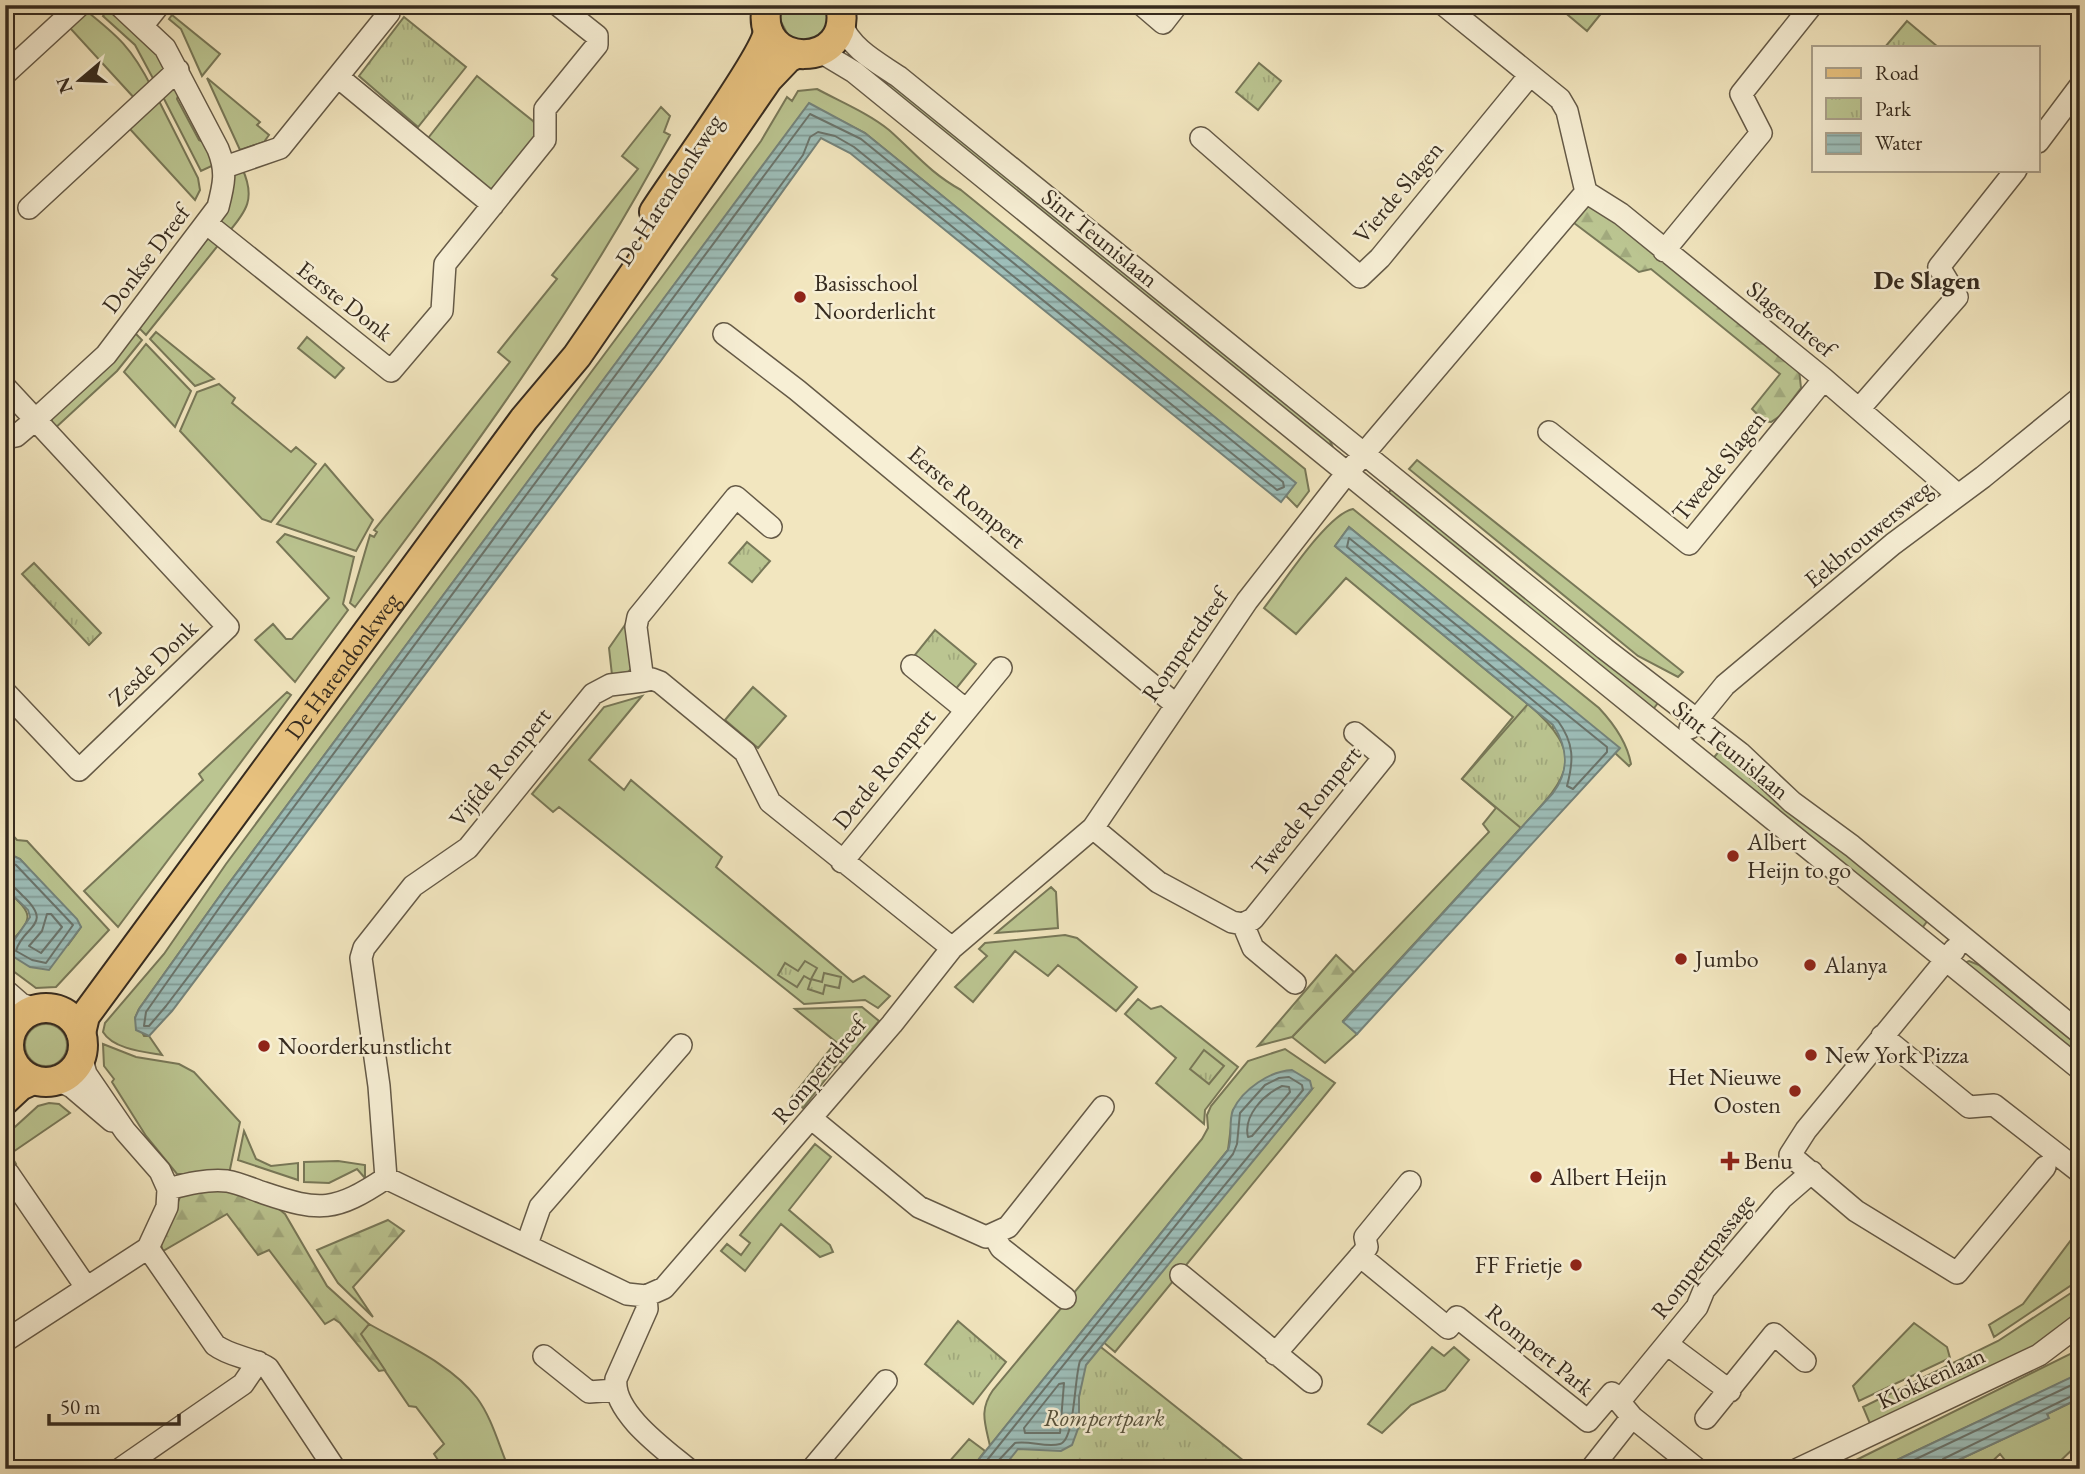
<svg xmlns="http://www.w3.org/2000/svg" width="2085" height="1474" viewBox="0 0 2085 1474" font-family="'EB Garamond',serif">
	<style>
		.green { fill: #bbc591; stroke: #787858; stroke-width: 2 }
		.forest { fill: url(#forest-firs); stroke: #787858; stroke-width: 2 }
		.park { fill: url(#park-tufts); stroke: #787858; stroke-width: 2 }
		.water { fill: url(#water-rules); stroke: #74837b; stroke-width: 2 }
		.lines { fill: none; stroke-linecap: round; stroke-linejoin: round }
		.shore { stroke: #6a746c; stroke-width: 2 }
		.minor-casing { stroke: #655a47; stroke-width: 24 }
		.major-casing { stroke: #362b1f; stroke-width: 32 }
		.minor { stroke: #f7efd5; stroke-width: 21 }
		.major { stroke: #e9c380; stroke-width: 28 }
		.poi-dot { fill: #8f2418; stroke: #f7efd5; stroke-width: 2.5 }
		.labels { text-anchor: middle; stroke-width: 5; stroke-linejoin: round; paint-order: stroke }
		.street-label { font-size: 24px; fill: #362b1f; stroke: #f7efd5 }
		.poi-label { font-size: 24px; fill: #362b1f; stroke: #f7efd5; text-anchor: start }
		.park-label { font-size: 24px; font-style: italic; fill: #57523c; stroke: #f7efd5 }
		.neighbourhood-label { font-size: 26px; font-weight: bold; fill: #362b1f; stroke: #f7efd5 }
	</style>
	<defs>
		<pattern id="forest-firs" width="22" height="20" patternUnits="userSpaceOnUse" patternTransform="scale(1.75)"><rect width="22" height="20" fill="#bbc591"/><path d="M5 1l3.5 6h-7zM16 11l3.5 6h-7z" fill="#a1a97d"/></pattern>
		<pattern id="park-tufts" width="24" height="20" patternUnits="userSpaceOnUse" patternTransform="scale(1.75)"><rect width="24" height="20" fill="#bbc591"/><path d="M3 7l-1-3M5 7V3M7 7l1-3M15 17l-1-3M17 17v-4M19 17l1-3" fill="none" stroke="#a1a97d"/></pattern>
		<pattern id="water-rules" width="6" height="5" patternUnits="userSpaceOnUse" patternTransform="scale(1.75)"><rect width="6" height="5" fill="#9dbeb9"/><path d="M0 2.5h6" fill="none" stroke="#819b96"/></pattern>
	</defs>
	<rect width="100%" height="100%" fill="#f2e6bf"/>
	<filter id="stains"><feTurbulence type="fractalNoise" baseFrequency=".00286" numOctaves="4"/><feColorMatrix values="0 0 0 0 .2 0 0 0 0 .09 0 0 0 0 .02 0 0 0 .5 -.17"/></filter>
	<radialGradient id="worn" r=".72"><stop offset=".6" stop-color="#630" stop-opacity="0"/><stop offset="1" stop-color="#630" stop-opacity=".3"/></radialGradient>
	<!-- green -->
	<path class="green" d="M 781,5 L 826,5 C 831,35 817,44 789,37 L 779,18 Z
		M 1556,5 L 1608,5 L 1587,31 Z
		M 84,9 C 118,36 132,48 152,88 L 137,101 L 70,28 Z
		M 108,9 L 148,41 L 167,70 L 156,84 L 135,45 L 103,16 Z
		M 172,15 L 220,54 L 202,76 L 181,29 L 169,19 Z
		M 865,61 L 1328,436 L 1334,450 L 859,70 Z
		M 477,76 L 533,121 L 539,131 L 499,187 L 490,191 L 425,142 Z
		M 207,78 L 260,122 L 257,125 L 269,135 L 264,142 L 240,150 Z
		M 172,85 L 179,93 L 177,99 L 199,140 L 205,143 L 216,164 L 201,171 L 161,93 Z
		M 817,89 C 841,102 868,113 889,130 C 914,152 930,173 961,190 L 1305,469 L 1309,491 L 1297,507 L 1286,496 L 1295,483 L 865,133 L 809,104 L 224,890 L 139,1009 L 135,1018 L 144,1036 L 149,1036 L 162,1055 C 144,1052 113,1049 103,1032 L 105,1023 L 164,954 L 226,864 L 664,274 L 761,141 L 787,97 L 792,101 L 798,91 Z
		M 157,97 L 198,178 L 200,190 L 195,200 L 129,128 Z
		M 661,107 L 670,116 L 664,132 L 670,135 C 581,303 469,456 355,607 L 350,603 L 370,535 L 374,537 L 377,532 L 374,530 L 510,362 L 498,352 L 557,279 L 552,275 L 638,169 L 622,156 Z
		M 242,168 C 256,198 247,211 227,234 L 219,220 L 234,176 Z
		M 208,238 L 220,243 L 146,335 L 139,328 Z
		M 156,332 L 214,379 L 195,386 L 150,339 Z
		M 135,333 L 142,340 L 117,371 L 52,431 L 52,417 Z
		M 307,337 L 344,368 L 335,378 L 298,348 Z
		M 146,344 L 191,391 L 175,427 L 124,372 Z
		M 219,384 L 235,398 L 232,403 L 291,452 L 296,447 L 316,464 L 271,522 L 262,519 L 180,431 L 197,392 Z
		M 1417,460 L 1683,672 L 1678,677 L 1638,656 L 1409,469 Z
		M 325,464 L 373,520 L 356,551 L 277,524 Z
		M 1394,486 L 1661,699 L 1651,712 L 1385,497 Z
		M 1353,509 L 1599,708 C 1614,724 1627,742 1631,764 L 1629,766 L 1615,753 L 1619,749 L 1349,527 L 1335,546 L 1553,725 L 1553,793 L 1343,1021 L 1357,1034 L 1325,1063 L 1292,1037 L 1489,832 L 1483,824 L 1496,808 L 1462,779 L 1513,717 L 1346,578 L 1296,634 L 1264,608 C 1282,585 1327,514 1353,509 Z
		M 285,534 L 354,557 L 343,604 L 348,610 L 295,682 L 255,640 L 273,624 L 286,639 L 292,639 L 329,598 L 277,542 Z
		M 627,622 L 631,669 L 626,674 L 612,675 L 609,648 Z
		M 753,687 L 786,716 L 758,748 L 725,720 Z
		M 287,692 L 291,695 L 118,927 L 84,891 L 203,780 L 199,774 Z
		M 642,696 L 589,760 L 624,790 L 631,780 L 722,857 L 716,867 L 853,982 L 864,976 L 890,996 L 878,1008 L 865,1000 L 804,1004 L 559,807 L 553,812 L 532,794 L 604,707 Z
		M 1724,745 L 1928,920 L 1920,931 L 1711,761 Z
		M 5,827 L 17,840 L 27,841 L 109,930 L 56,987 L 36,988 L 5,965 L 5,888 C 34,916 35,916 8,945 L 68,945 L 81,927 L 20,859 L 5,852 Z
		M 1051,887 L 1056,892 L 1058,928 L 996,933 Z
		M 1065,935 L 1077,938 L 1137,987 L 1116,1011 L 1058,965 L 1048,976 L 1015,951 L 973,1002 L 955,987 L 987,956 L 979,949 L 985,943 Z
		M 1969,961 L 1979,965 L 2080,1047 L 2080,1061 L 1964,963 Z
		M 1138,999 L 1151,1009 L 1161,1006 L 1238,1067 L 1205,1110 L 1204,1124 L 1156,1083 L 1176,1058 L 1125,1014 Z
		M 862,1007 L 879,1021 L 844,1064 L 840,1061 L 803,1108 L 791,1098 L 836,1042 L 795,1009 Z
		M25 1045a21 21 0 1 1 42 0a21 21 0 1 1-42 0Z
		M 103,1044 L 136,1057 L 179,1064 L 194,1072 L 240,1122 L 229,1174 L 177,1174 L 146,1136 L 112,1082 L 114,1079 L 104,1066 Z
		M 1285,1049 L 1335,1083 L 1115,1352 L 1102,1341 L 1312,1089 L 1233,1110 L 1228,1150 L 990,1446 C 985,1423 979,1410 993,1390 L 1202,1139 L 1208,1128 L 1207,1115 L 1211,1106 L 1248,1061 Z
		M 49,1103 L 59,1104 L 70,1113 L 10,1154 L 16,1164 L 10,1168 L 5,1162 L 5,1136 L 38,1106 Z
		M 244,1131 L 256,1159 L 271,1166 L 298,1163 L 298,1180 L 238,1160 Z
		M 815,1144 L 831,1157 L 789,1210 L 830,1245 L 833,1252 L 820,1257 L 781,1224 L 745,1271 L 721,1251 L 727,1244 L 741,1255 L 750,1243 L 740,1235 Z
		M 338,1161 L 365,1165 L 365,1178 L 357,1169 L 329,1183 L 304,1182 L 304,1162 Z
		M 2080,1228 L 2080,1272 L 2073,1284 L 1994,1337 L 1989,1325 L 2023,1304 Z
		M 2080,1287 L 2080,1310 L 2037,1346 L 1871,1426 L 1863,1407 L 1998,1341 Z
		M 1914,1323 L 1947,1347 L 1950,1358 L 1859,1401 L 1853,1386 Z
		M 369,1324 C 406,1345 451,1364 477,1398 C 492,1418 499,1446 509,1469 L 444,1469 L 434,1454 L 444,1444 L 416,1407 L 409,1406 L 360,1334 Z
		M 1432,1347 L 1444,1356 L 1454,1347 L 1469,1360 L 1445,1390 L 1411,1405 L 1382,1433 L 1368,1424 Z
		M 2080,1349 L 2080,1373 L 2073,1377 L 1878,1469 L 1838,1469 Z
		M 2080,1398 L 2080,1442 L 2052,1469 L 2012,1469 L 2000,1454 L 1984,1469 L 1939,1469 L 2048,1418 L 2047,1414 Z
		M 969,1439 L 985,1451 L 971,1469 L 949,1469 L 948,1463 Z"/>
	<!-- forest -->
	<path class="forest" d="M 1587,203 L 1594,205 L 1799,369 L 1801,388 L 1780,416 L 1771,422 L 1764,421 L 1752,409 L 1780,374 L 1651,269 L 1639,272 L 1570,220 Z
		M 1336,955 L 1354,972 L 1292,1037 L 1258,1046 Z
		M 209,1189 C 234,1192 267,1197 285,1214 L 327,1286 L 369,1324 L 361,1334 L 385,1370 L 379,1371 L 340,1323 L 334,1319 L 325,1324 L 269,1250 L 258,1255 L 227,1214 L 163,1251 L 161,1245 L 180,1197 L 196,1190 Z
		M 388,1220 L 404,1231 L 353,1287 L 373,1317 L 338,1283 L 317,1250 Z"/>
	<!-- park -->
	<path class="park" d="M 404,17 L 466,67 L 418,127 L 359,76 Z
		M 1907,21 L 1938,47 L 1885,47 Z
		M 1259,63 L 1281,81 L 1258,110 L 1236,92 Z
		M 747,542 L 770,561 L 752,582 L 729,563 Z
		M 34,563 L 101,633 L 89,645 L 22,574 Z
		M 935,630 L 976,664 L 955,690 L 914,656 Z
		M 1528,704 C 1589,757 1568,777 1521,828 L 1462,779 Z
		M 805,961 L 817,968 L 811,979 L 822,982 L 824,973 L 841,977 L 839,988 L 825,985 L 823,994 L 808,989 L 811,980 L 804,976 L 797,987 L 778,975 L 785,963 L 798,971 Z
		M 1204,1050 L 1224,1066 L 1209,1084 L 1190,1069 Z
		M 958,1321 L 1006,1362 L 973,1404 L 925,1364 Z
		M 1097,1344 L 1254,1469 L 997,1469 Z"/>
	<!-- water -->
	<path class="water" d="M 809,103 L 865,133 L 1296,483 L 1281,502 L 850,153 L 821,138 L 660,362 L 172,1011 L 149,1036 L 136,1030 L 135,1018 L 139,1009 L 224,890 Z
		M 1349,527 L 1620,748 L 1357,1034 L 1343,1022 L 1553,793 C 1570,770 1568,748 1553,725 L 1335,546 Z
		M 5,852 L 20,859 L 77,919 L 81,927 L 49,970 L 30,967 L 6,952 L 30,917 L 28,910 L 5,888 Z
		M 1292,1070 L 1310,1081 L 1312,1089 L 1086,1365 L 1079,1397 L 1079,1426 L 1072,1445 L 1061,1451 L 1018,1449 L 1002,1469 L 971,1469 L 1228,1150 C 1233,1137 1228,1122 1233,1110 C 1243,1089 1270,1071 1292,1070 Z
		M 2080,1373 L 2080,1398 L 2047,1414 L 2049,1418 L 1939,1469 L 1878,1469 Z"/>
	<g class="lines">
		<!-- shore -->
		<path class="shore" d="M 810,114 L 861,139 L 1283,482 L 1284,487 L 1277,490 L 854,147 L 835,136 L 818,132 L 810,137 L 803,155 C 593,441 380,724 166,1006 L 149,1026 L 144,1026 L 146,1012 L 229,894 Z
			M 1349,538 L 1607,747 L 1607,752 L 1573,789 L 1567,786 C 1574,760 1574,743 1558,721 L 1347,547 Z
			M 5,860 L 16,865 L 73,925 L 46,963 L 32,960 L 16,951 C 22,926 55,926 23,896 C 17,890 13,885 5,884
			M 47,914 L 51,914 L 62,927 L 41,953 L 29,946 L 42,931 Z
			M 1282,1086 L 1289,1087 L 1290,1092 L 1252,1136 L 1248,1137 C 1243,1116 1263,1095 1282,1086 Z
			M 1064,1383 L 1060,1433 L 1025,1433 L 1024,1428 L 1059,1384 Z
			M 980,1469 L 1233,1154 L 1237,1144 L 1240,1113 L 1265,1085 L 1279,1078 L 1289,1077 L 1302,1085 L 1303,1090 L 1080,1361 C 1074,1379 1075,1440 1060,1444 C 1046,1448 1029,1440 1015,1443 L 998,1461 L 996,1469
			M 1895,1469 L 2080,1381
			M 1939,1469 L 1943,1459 L 2080,1392"/>
		<!-- minor casing -->
		<g class="minor-casing">
			<path id="minor" d="M 1142,5 L 1163,23 L 1177,5
				M 1444,5 L 1560,99 L 1567,111 L 1586,192 L 1621,214 L 1824,379 L 1958,495
				M 841,23 C 851,49 877,62 899,77 L 1605,649 L 1740,753 L 1792,802 L 1852,846 L 2080,1033
				M 143,25 L 159,5
				M 815,53 L 824,54 L 854,72 L 2080,1069
				M 5,74 L 80,5
				M 338,77 L 493,205
				M 1201,138 L 1360,277 L 1380,258 L 1530,75
				M 2038,142 L 2080,86
				M 225,167 L 280,148 L 389,13 L 389,5
				M 29,208 L 178,70
				M 206,223 L 391,371 L 442,311 L 445,264 L 545,140 L 545,109 L 597,45 L 597,36 L 558,5
				M 1664,251 L 1761,133 L 1741,94 L 1812,5
				M 724,334 L 797,390 L 1175,704
				M 5,387 L 228,627 L 79,770 L 5,692
				M 1859,409 L 1957,297 L 1939,267 L 2016,170
				M 1549,432 L 1689,544 L 1824,379
				M 5,438 L 16,436 L 35,420 L 106,355 L 218,207 C 224,184 227,171 218,149 L 165,48 L 119,5
				M 771,527 L 736,497 L 638,617 L 636,627 L 643,681 L 652,679 L 660,682 L 745,752 L 770,802 L 952,948
				M 912,666 L 966,710
				M 1690,728 L 1725,685 L 1893,544 L 1983,477 L 2080,398
				M 1093,828 L 1158,882 L 1232,922 L 1243,924 L 1253,919 L 1384,757 L 1355,733
				M 842,862 L 1001,668
				M 1243,924 L 1253,948 L 1295,983
				M 1955,949 L 1806,1130 L 1790,1155 L 1856,1211 L 1957,1273 L 2045,1167
				M 5,990 L 21,1004 L 35,1009
				M 5,1017 L 11,1033
				M 1882,1036 L 1969,1107 L 1994,1105 L 2080,1172
				M 81,1056 L 86,1074 L 125,1131 L 160,1171 L 168,1189 L 167,1207 L 148,1248
				M 58,1080 L 72,1087 L 112,1121
				M 812,1119 L 919,1207 L 986,1237 L 1008,1227 L 1103,1107
				M 8,1173 L 86,1287
				M 386,1178 L 379,1086 L 361,958 L 364,948 L 413,886 L 468,848 L 593,694 L 610,685 L 643,681
				M 168,1189 C 187,1184 207,1179 227,1181 C 239,1183 252,1189 264,1193 C 320,1212 335,1212 386,1178 L 627,1294 L 646,1296 L 664,1288 L 892,1024 L 952,948 L 1093,828 L 1247,601 L 1339,483 L 1586,192
				M 994,1236 L 1001,1248 L 1065,1298
				M 527,1244 L 540,1207 L 681,1045
				M 148,1248 L 215,1345 C 231,1357 251,1357 268,1368 L 335,1469
				M 1360,1256 L 1448,1328 L 1457,1317 L 1588,1421 L 1612,1393 L 1632,1417 L 1697,1469
				M 1181,1275 L 1311,1382
				M 646,1296 L 647,1309 L 616,1379 C 612,1412 664,1449 688,1469
				M 5,1341 L 148,1248
				M 1667,1344 L 1730,1391
				M 1275,1354 L 1363,1253 L 1367,1247 L 1365,1237 L 1410,1182
				M 544,1356 L 589,1392 L 615,1390
				M 1619,1402 L 1697,1307 L 1704,1290 L 1782,1198 L 1812,1172
				M 1706,1418 L 1774,1334 L 1805,1361
				M 120,1469 L 243,1384 L 258,1362
				M 812,1469 L 886,1381
				M 1591,1469 L 1632,1417
				M 1798,1469 L 2039,1355 L 2080,1324"/>
		</g>
		<!-- major casing -->
		<g class="major-casing">
			<g id="major">
				<path d="M 767,5 C 753,71 855,70 840,5"/>
				<path d="M 654,212 C 674,180 765,57 768,31"/>
				<circle cx="46" cy="1045" r="37"/>
				<path id="s1" d="M 81,1033 L 85,1016 L 524,419 L 577,356 L 768,79 L 788,58 L 796,54"/>
				<path d="M 5,1100 L 20,1086 L 33,1080"/>
			</g>
		</g>
		<!-- minor -->
		<use href="#minor" class="minor"/>
		<!-- major -->
		<use href="#major" class="major"/>
	</g>
	<!-- markers -->
	<g class="poi-dot">
		<circle cx="800" cy="297" r="7"/>
		<circle cx="1733" cy="856" r="7"/>
		<circle cx="1681" cy="959" r="7"/>
		<circle cx="1810" cy="965" r="7"/>
		<circle cx="264" cy="1046" r="7"/>
		<circle cx="1811" cy="1055" r="7"/>
		<circle cx="1795" cy="1091" r="7"/>
		<path d="M1726.5 1150.5h7v7h7v7h-7v7h-7v-7h-7v-7h7z"/>
		<circle cx="1536" cy="1177" r="7"/>
		<circle cx="1576" cy="1265" r="7"/>
	</g>
	<g class="labels">
		<!-- street labels -->
		<g class="street-label">
			<text transform="translate(669 190) rotate(-57)" y="8">De Harendonkweg</text>
			<text transform="translate(1398 192) rotate(-50)" y="8">Vierde Slagen</text>
			<text transform="translate(1100 238) rotate(39)" y="8">Sint Teunislaan</text>
			<text transform="translate(146 259) rotate(-53)" y="8">Donkse Dreef</text>
			<text transform="translate(345 301) rotate(38)" y="8">Eerste Donk</text>
			<text transform="translate(1791 319) rotate(39)" y="8">Slagendreef</text>
			<text transform="translate(1719 466) rotate(-51)" y="8">Tweede Slagen</text>
			<text transform="translate(967 497) rotate(40)" y="8">Eerste Rompert</text>
			<text transform="translate(1868 534) rotate(-39)" y="8">Eekbrouwersweg</text>
			<text transform="translate(1185 645) rotate(-55)" y="8">Rompertdreef</text>
			<text transform="translate(153 663) rotate(-44)" y="8">Zesde Donk</text>
			<text dy="8" stroke="none"><textPath href="#s1" startOffset="452">De Harendonkweg</textPath></text>
			<text transform="translate(1731 750) rotate(39)" y="8">Sint Teunislaan</text>
			<text transform="translate(500 767) rotate(-51)" y="8">Vijfde Rompert</text>
			<text transform="translate(884 769) rotate(-51)" y="8">Derde Rompert</text>
			<text transform="translate(1306 811) rotate(-51)" y="8">Tweede Rompert</text>
			<text transform="translate(819 1070) rotate(-50)" y="8">Rompertdreef</text>
			<text transform="translate(1703 1256) rotate(-52)" y="8">Rompertpassage</text>
			<text transform="translate(1540 1350) rotate(39)" y="8">Rompert Park</text>
			<text transform="translate(1931 1378) rotate(-25)" y="8">Klokkenlaan</text>
		</g>
		<!-- poi labels -->
		<g class="poi-label">
			<text x="814" y="291">Basisschool<tspan x="814" dy="28">Noorderlicht</tspan></text>
			<text x="1747" y="850">Albert<tspan x="1747" dy="28">Heijn to go</tspan></text>
			<text x="1695" y="967">Jumbo</text>
			<text x="1824" y="973">Alanya</text>
			<text x="278" y="1054">Noorderkunstlicht</text>
			<text x="1825" y="1063">New York Pizza</text>
			<text x="1781" y="1085" text-anchor="end">Het Nieuwe<tspan x="1781" dy="28">Oosten</tspan></text>
			<text x="1744" y="1169">Benu</text>
			<text x="1550" y="1185">Albert Heijn</text>
			<text x="1562" y="1273" text-anchor="end">FF Frietje</text>
		</g>
		<!-- park labels -->
		<g class="park-label">
			<text x="1104" y="1426">Rompertpark</text>
		</g>
		<!-- neighbourhood labels -->
		<g class="neighbourhood-label">
			<text x="1927" y="289">De Slagen</text>
		</g>
	</g>
	<!-- margin -->
	<rect width="2085" height="1474" fill="none" stroke="#f2e6bf" stroke-width="28"/>
	<rect x="7" y="7" width="2071" height="1460" fill="none" stroke="#362b1f" stroke-width="3.5"/>
	<rect x="14" y="14" width="2057" height="1446" fill="none" stroke="#362b1f" stroke-width="2"/>
	<!-- legend -->
	<rect x="1812" y="46" width="228" height="126" fill="#f7efd5" stroke="#aaa18c" stroke-width="2"/>
	<rect x="1826" y="68" width="35" height="10" fill="#e9c380" stroke="#aaa18c" stroke-width="2"/>
	<text x="1875" y="80" font-size="21" fill="#362b1f">Road</text>
	<rect x="1826" y="98" width="35" height="21" fill="url(#park-tufts)" stroke="#aaa18c" stroke-width="2"/>
	<text x="1875" y="116" font-size="21" fill="#362b1f">Park</text>
	<rect x="1826" y="133" width="35" height="21" fill="url(#water-rules)" stroke="#aaa18c" stroke-width="2"/>
	<text x="1875" y="150" font-size="21" fill="#362b1f">Water</text>
	<!-- north arrow -->
	<g transform="translate(80 80) rotate(251)" stroke="#f7efd5" stroke-width="5" paint-order="stroke">
	<path d="M0-5L12 26L0 18L-12 26Z" fill="#362b1f"/>
	<text y="-10" font-size="19" font-weight="bold" text-anchor="middle" fill="#362b1f">N</text>
	</g>
	<!-- scale -->
	<path d="M49 1414v10h130v-10" fill="none" stroke="#362b1f" stroke-width="3.5"/>
	<text x="60" y="1414" font-size="21" fill="#362b1f" stroke="#f7efd5" stroke-width="5" paint-order="stroke">50 m</text>
	<rect width="100%" height="100%" filter="url(#stains)"/>
	<rect width="100%" height="100%" fill="url(#worn)"/>
</svg>
